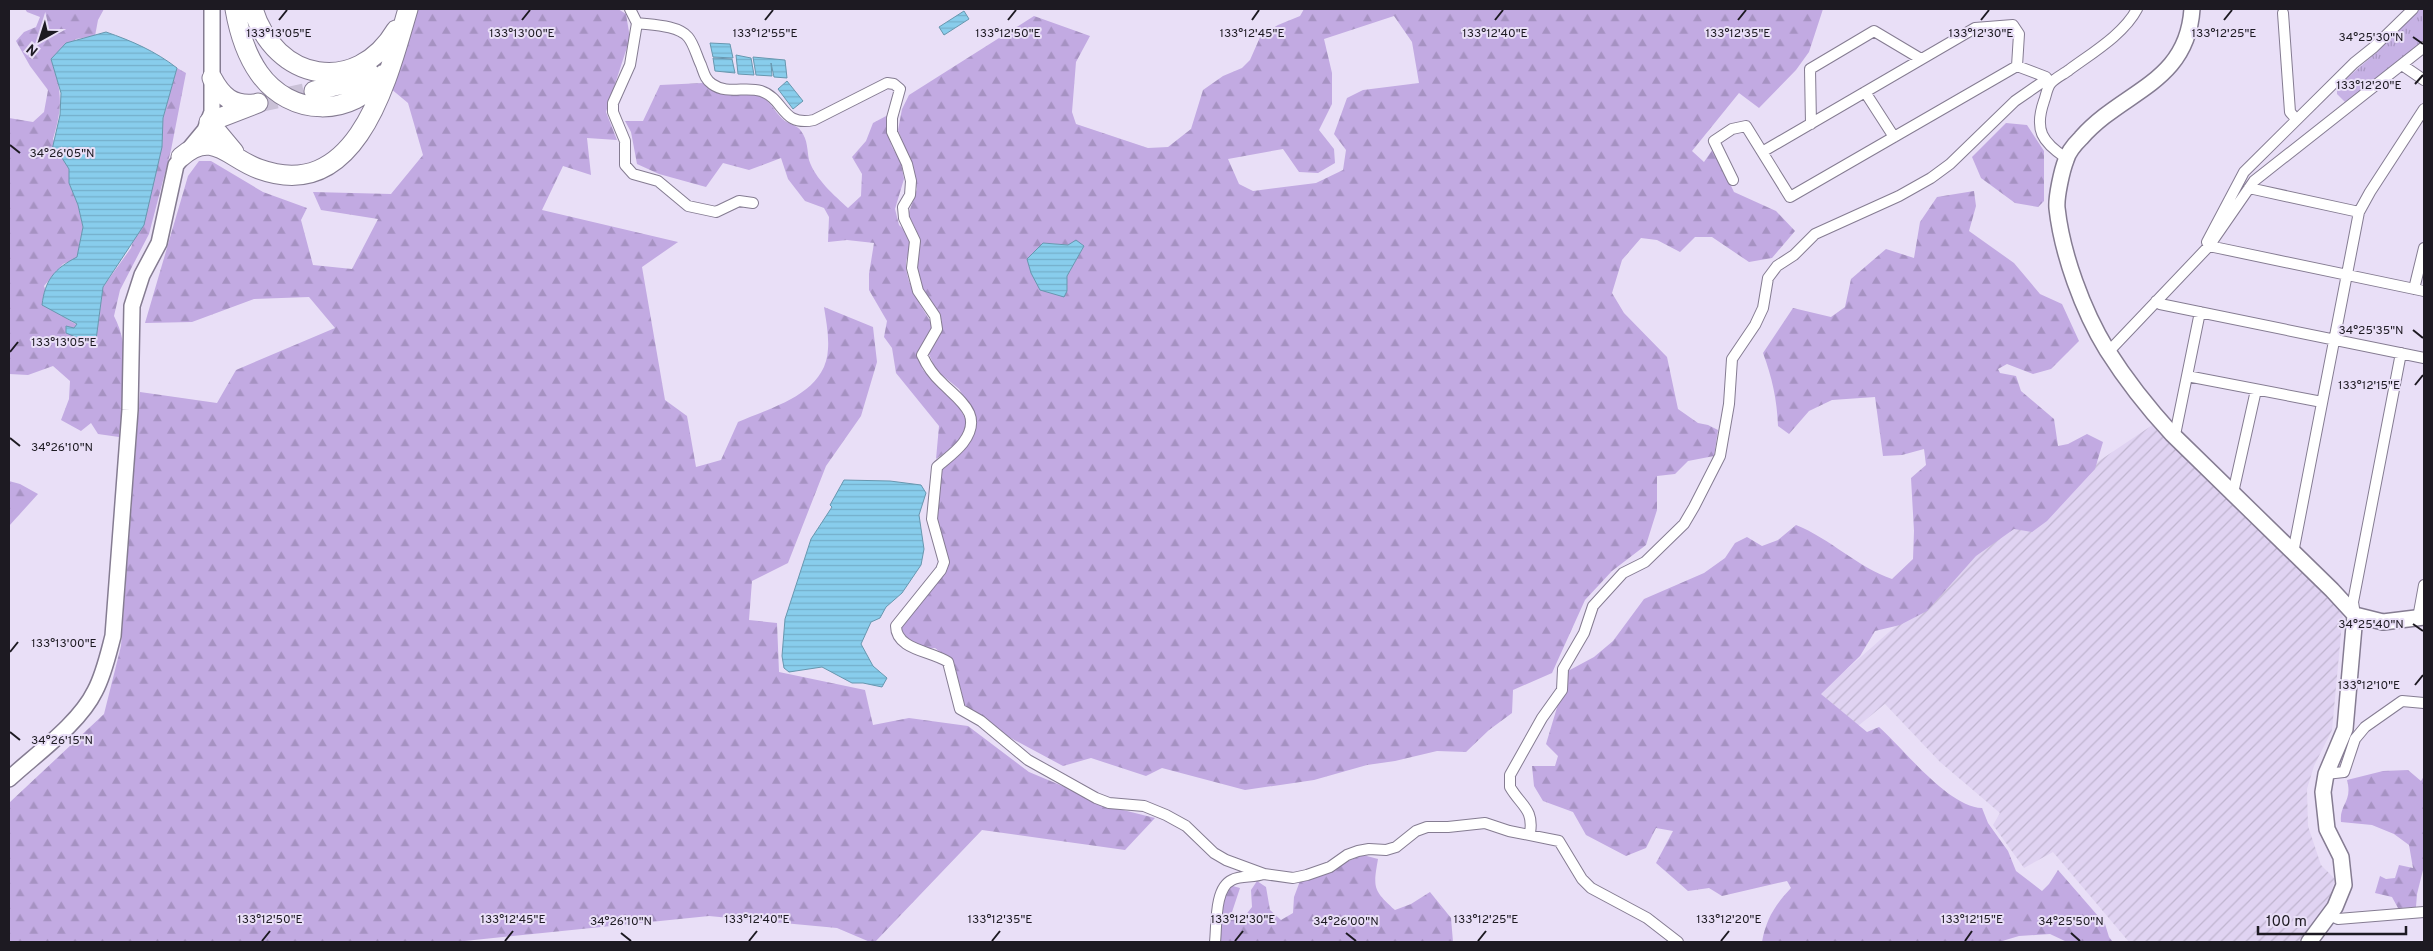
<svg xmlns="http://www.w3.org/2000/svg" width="2433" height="951" viewBox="0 0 2433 951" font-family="Overpass,sans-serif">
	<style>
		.industrial { fill: url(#industrial-furrows) }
		.grass { fill: url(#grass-tufts) }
		.forest { fill: url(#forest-firs); fill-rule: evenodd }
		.water { fill: url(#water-rules); stroke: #6897af }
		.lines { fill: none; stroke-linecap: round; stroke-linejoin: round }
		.highway-tunnel { stroke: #cac1d7; stroke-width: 19; stroke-dasharray: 19 9; stroke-linecap: butt }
		.street-casing { stroke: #857c92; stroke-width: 12 }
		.secondary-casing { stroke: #857c92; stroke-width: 18 }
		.highway-casing { stroke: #857c92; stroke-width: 21 }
		.street { stroke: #fff; stroke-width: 10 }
		.secondary { stroke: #fff; stroke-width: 15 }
		.highway { stroke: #fff; stroke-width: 19 }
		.ticks { fill: none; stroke: #1d1a22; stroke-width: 2 }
		.ticks-label { font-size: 12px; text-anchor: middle; fill: #1d1a22; stroke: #e9dff7; stroke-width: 4; stroke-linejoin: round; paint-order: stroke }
	</style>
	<defs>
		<pattern id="industrial-furrows" width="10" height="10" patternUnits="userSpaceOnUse" patternTransform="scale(1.25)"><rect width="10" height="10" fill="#e0d3f2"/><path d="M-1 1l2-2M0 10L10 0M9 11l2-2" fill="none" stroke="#c0b5cf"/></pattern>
		<pattern id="grass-tufts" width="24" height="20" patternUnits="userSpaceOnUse" patternTransform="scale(1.25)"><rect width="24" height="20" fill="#c7b2e5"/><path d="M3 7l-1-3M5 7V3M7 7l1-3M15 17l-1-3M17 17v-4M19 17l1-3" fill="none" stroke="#aa98c4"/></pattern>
		<pattern id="forest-firs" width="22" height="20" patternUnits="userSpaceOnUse" patternTransform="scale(1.25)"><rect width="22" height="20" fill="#c2aae2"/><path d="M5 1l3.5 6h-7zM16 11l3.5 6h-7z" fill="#a692c2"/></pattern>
		<pattern id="water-rules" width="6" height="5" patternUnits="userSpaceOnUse" patternTransform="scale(1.25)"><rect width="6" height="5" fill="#88cdec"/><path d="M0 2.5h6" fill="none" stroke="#75afca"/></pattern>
	</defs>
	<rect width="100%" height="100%" fill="#e9dff7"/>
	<!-- industrial -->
	<path class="industrial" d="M 2154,424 L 2343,612 L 2332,730 L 2314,766 L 2307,789 L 2308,826 L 2321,865 L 2335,879 L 2327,907 L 2300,942 L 2129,942 L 2053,852 L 2024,868 L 1993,825 L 2000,813 L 1940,762 L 1885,704 L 1858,726 L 1820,693 L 1991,542 L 2087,469 Z"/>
	<!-- grass -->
	<path class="grass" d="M 2420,9 L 2424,9 L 2424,43 L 2345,102 L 2337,94 L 2337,87 L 2378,51 Z"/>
	<!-- forest -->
	<path class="forest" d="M 25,9 L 104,9 L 98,20 L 95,36 L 76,39 L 51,59 C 62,91 63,106 53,139 L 69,169 L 69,183 L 78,205 L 83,227 L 77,258 L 63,264 L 44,286 L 53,310 L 77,325 L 74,328 L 96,340 L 103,287 L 131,248 L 162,147 L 163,118 L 177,68 L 186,73 L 171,150 L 149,234 L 120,290 L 114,316 C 133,352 123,397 119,437 L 98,434 L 91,423 L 81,431 L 61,420 L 69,399 L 70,381 L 53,366 L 28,375 L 9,374 L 9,118 L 33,122 L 44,112 L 48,90 L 30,66 L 16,41 L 24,32 L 36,27 L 40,17 L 27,12 Z
		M 414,9 L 618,9 L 626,14 L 630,38 L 606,112 L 617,140 L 587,138 L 591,175 L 563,166 L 542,210 L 678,242 L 642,267 L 665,400 L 687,416 L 696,467 L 721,460 L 738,422 C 772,407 826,394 828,349 C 829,335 826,320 824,307 L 873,327 L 877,362 L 861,416 L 826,466 L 788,563 L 752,581 L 749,620 L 777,623 L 779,672 L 865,690 L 873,725 L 909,718 L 968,726 L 1029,772 L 1115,808 L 1155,818 L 1125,850 L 982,830 L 875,942 L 870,942 L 837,928 L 709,916 L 455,942 L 9,942 L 9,803 L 104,714 L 121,646 L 140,392 L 217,403 L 236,370 L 335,328 L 309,297 L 254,299 L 192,322 L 145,323 L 188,176 L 199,161 L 211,161 L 263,192 L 307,208 L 301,220 L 313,265 L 352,269 L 378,219 L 321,210 L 313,192 L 391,194 L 423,155 L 408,103 L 390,88 Z
		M 1304,9 L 1823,9 L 1809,52 L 1796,70 L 1759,108 L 1739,93 L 1692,151 L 1704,162 L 1713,149 L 1734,192 L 1776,211 L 1795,231 L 1772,258 L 1749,262 L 1712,237 L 1695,237 L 1680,252 L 1657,240 L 1641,238 L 1622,260 L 1612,293 L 1624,313 L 1667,357 L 1678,409 L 1698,423 L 1708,425 L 1718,430 L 1714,456 L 1688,461 L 1675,474 L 1657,476 L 1657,510 L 1646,545 L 1612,571 L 1585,600 L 1552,673 L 1513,690 L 1512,713 L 1489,730 L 1466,752 L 1437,751 L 1395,761 L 1367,765 L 1314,780 L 1245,790 L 1162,768 L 1146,776 L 1091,758 L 1063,766 L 1007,736 L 965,706 L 954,663 L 935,648 L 925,649 L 899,635 L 900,623 L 949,565 L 934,516 L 941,469 L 973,433 L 976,418 L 959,389 L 936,370 L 928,352 L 942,321 C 933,307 921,292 917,276 C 914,263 920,256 920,245 C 920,235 913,224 908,215 L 917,189 L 913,168 L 898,130 L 902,109 L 909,95 L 1034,16 L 1090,36 L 1076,62 L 1072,112 L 1076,124 L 1148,148 L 1168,147 L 1191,129 L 1203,90 L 1223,76 L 1242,68 L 1250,60 L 1261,35 L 1278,25 L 1300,16 ZM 1394,16 L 1412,42 L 1419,83 L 1363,90 L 1347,98 L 1334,134 L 1346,150 L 1343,170 L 1316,183 L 1253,191 L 1239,184 L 1228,159 L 1283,149 L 1299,172 L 1318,173 L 1335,163 L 1334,149 L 1319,130 L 1332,104 L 1332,73 L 1324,39 ZM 1043,243 L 1084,246 L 1067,276 L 1067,291 Z
		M 703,83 C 729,106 744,85 764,98 C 772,104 777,115 785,121 C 790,124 798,126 801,131 C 808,140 807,150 809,160 C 815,179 835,196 848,208 L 861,196 L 862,174 L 852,157 L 866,141 L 873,123 L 888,115 L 886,130 L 892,147 L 901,162 L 904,179 L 895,209 L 899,225 L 913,238 C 913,248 906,255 906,264 C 906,286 923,308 933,326 L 917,356 L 923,370 L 958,405 L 967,422 L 964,439 L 936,459 L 939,426 L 896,373 L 892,348 L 884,337 L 887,321 L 869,290 L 869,274 L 874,243 L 847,240 L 828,242 L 829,217 L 824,208 L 805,201 L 788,179 L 781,158 L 749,170 L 723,163 L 706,187 L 659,174 L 637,164 L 631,132 L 625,121 L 643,121 L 660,85 Z
		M 2006,123 L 2027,125 L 2044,151 L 2044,201 L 2038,207 L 2015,203 L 1981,178 L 1972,157 Z
		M 1974,191 L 1976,206 L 1969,231 L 2014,263 L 2040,294 L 2062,304 L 2079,341 L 2051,369 L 2033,374 L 2007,364 L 1998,369 L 2000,373 L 2016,376 L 2021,391 L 2054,419 L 2058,446 L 2068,444 L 2087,434 L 2103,442 L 2095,469 L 2047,521 L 2032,532 L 2014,529 L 1976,556 L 1927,611 L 1900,625 L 1875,631 L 1860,656 L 1821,694 L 1867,732 L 1879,727 C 1904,749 1948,807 1982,808 L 1988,823 L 2008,851 L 2016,871 L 2042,891 L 2049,884 L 2058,870 L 2105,924 L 2109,937 L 2113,942 L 2067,942 L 2050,934 L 2019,936 L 1999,942 L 1762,942 C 1766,919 1775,905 1791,888 L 1787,881 L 1722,896 L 1709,888 L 1688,891 L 1656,863 L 1673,831 L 1656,828 L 1646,848 L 1626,856 L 1586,835 L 1573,812 L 1543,801 L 1534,786 L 1532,766 L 1555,766 L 1558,756 L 1546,744 L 1568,671 L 1594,657 L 1613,641 L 1644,599 L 1704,573 L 1725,558 L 1735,543 L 1747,537 L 1762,546 L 1778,540 L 1796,525 C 1831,539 1857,567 1892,579 L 1913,559 L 1914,531 L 1911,478 L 1926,465 L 1924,449 L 1902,455 L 1883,456 L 1875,397 L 1832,400 L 1809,411 L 1789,434 L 1778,426 C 1777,400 1772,377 1763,353 L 1793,308 L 1831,317 L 1845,307 L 1851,279 L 1886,249 L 1914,258 L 1920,222 L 1937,197 Z
		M 9,481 L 20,484 L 38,494 L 9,526 Z
		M 2408,770 L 2421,781 L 2424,776 L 2424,866 L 2417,894 L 2416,907 L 2398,908 L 2392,897 L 2375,893 L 2380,876 L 2386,879 L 2395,878 L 2399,865 L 2413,868 L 2409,845 L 2394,834 L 2372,825 L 2341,822 C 2339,804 2353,802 2347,780 L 2383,771 Z
		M 1363,855 L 1378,859 C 1373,888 1373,890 1395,910 L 1411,904 L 1430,892 L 1451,918 L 1453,942 L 1217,942 L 1220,906 L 1229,885 L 1240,888 L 1231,915 L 1240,922 L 1252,907 L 1251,890 L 1257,881 L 1266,887 L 1270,910 L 1281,920 L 1293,913 L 1294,897 L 1300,881 Z"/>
	<!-- water -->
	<path class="water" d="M 964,11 L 969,19 L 944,35 L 939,27 Z
		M 106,32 C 132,41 155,51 177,68 L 163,118 L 162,147 L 144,225 L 103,287 L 96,340 L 90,343 L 66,333 L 66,326 L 74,328 L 77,324 L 42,305 C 45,280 54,269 77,257 L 83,227 L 78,205 L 69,183 L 69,169 L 62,158 L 52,150 L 60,115 L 61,93 L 51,59 L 66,43 Z
		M 710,43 L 730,44 L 733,58 L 713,57 Z
		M 736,55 L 751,58 L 754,75 L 738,74 Z
		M 753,57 L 785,60 L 787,78 L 774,77 L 771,63 L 772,76 L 756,75 Z
		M 713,58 L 732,59 L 735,73 L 715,71 Z
		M 787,81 L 803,101 L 793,109 L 778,89 Z
		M 1076,240 L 1084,246 L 1067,276 L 1067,291 L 1064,297 L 1040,290 L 1031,273 L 1027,259 L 1043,243 L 1068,245 Z
		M 844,480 L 890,481 L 921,485 L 926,493 L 919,515 L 924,549 L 921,565 L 902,593 L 886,607 L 880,618 L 871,622 L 861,644 L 873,666 L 887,678 L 882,687 L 863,683 L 852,683 L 822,667 L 789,672 L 784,668 L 782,656 L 785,619 L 811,539 L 830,510 L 832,507 L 830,505 Z"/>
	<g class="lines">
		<!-- highway-tunnel -->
		<path class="highway-tunnel" d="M 258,103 L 314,91"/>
		<!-- street casing -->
		<g class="street-casing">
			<path id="street" d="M 630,9 L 637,23 L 630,65 L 613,103 L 613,112 L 625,141 L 625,165 L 633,174 L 658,181 L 688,206 L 716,212 L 739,201 L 753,203
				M 2413,9 L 2374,47 L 2354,63 L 2244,172 L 2207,242 L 2209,246 L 2424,291
				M 2283,13 L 2290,112 L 2296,119
				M 637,23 C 651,25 678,25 688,37 C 694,44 697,57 701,65 C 704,73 705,79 712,84 C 727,95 745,86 761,91 C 785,99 781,127 814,120 L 887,83 L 894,84 L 900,89 L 892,118 L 892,132 L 907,164 L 911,181 L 910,195 L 903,207 L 904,218 L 915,241 L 912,268 L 918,291 L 935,316 L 937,329 L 922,355 C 927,366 933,375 942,383 C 960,401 984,415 963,443 C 956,452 946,459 937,467 L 932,519 L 944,562 L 941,570 L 896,626 C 896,650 932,651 948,662 L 960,709 L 981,721 L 1028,760 L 1096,798 L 1109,803 L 1144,806 L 1166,815 L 1186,826 L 1214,853 L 1226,860 L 1264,874 L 1293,878 L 1307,875 L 1330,867 L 1347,855 L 1358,851 L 1369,849 L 1386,850 L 1396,847 L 1416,831 L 1427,827 L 1448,827 L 1485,823 L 1509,831 L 1559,841 L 1582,879 L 1591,888 L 1647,918 L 1678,942
				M 2402,65 L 2424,80
				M 1865,92 L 1894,137
				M 1811,124 L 1810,69 L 1874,31 L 1921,59
				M 1762,152 L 1975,28 L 2013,25 L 2019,34 L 2017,66
				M 2066,158 C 2042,142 2034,130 2044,101 C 2046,96 2047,87 2051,83 C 2055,78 2064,74 2069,70 C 2092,53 2124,34 2137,9
				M 1733,180 L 1714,141 L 1732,129 L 1746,126 L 1790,197 L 2017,66 L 2046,77 L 2050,83
				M 2249,188 L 2359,212
				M 2414,289 L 2424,248
				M 2156,301 L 2160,304 L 2424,358
				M 2107,350 L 2112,348 L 2209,246 L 2254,181 L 2424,47
				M 2187,376 L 2322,402
				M 2172,434 L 2176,430 L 2200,312
				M 2233,493 L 2256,390
				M 2293,553 L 2359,212 L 2370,192 L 2424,109
				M 2355,615 L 2353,602 L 2401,353
				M 2418,618 L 2424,585
				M 2326,774 L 2344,772 L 2355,739 L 2365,727 L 2402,701 L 2424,703
				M 1530,833 C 1534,809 1521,806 1510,787 L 1510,775 L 1542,718 L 1562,690 L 1563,669 L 1584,633 L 1593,606 L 1623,573 L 1645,562 L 1684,524 L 1694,507 L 1720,456 L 1729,404 L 1732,359 L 1755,325 L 1763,308 L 1768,278 L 1777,266 L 1794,255 L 1815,234 L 1899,196 L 1931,178 L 1950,164 L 2015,101 L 2044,81 L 2050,84
				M 2329,915 L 2338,919 L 2424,912
				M 1215,942 C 1217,926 1214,888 1232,880 C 1241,875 1254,878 1263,874"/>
		</g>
		<!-- secondary casing -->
		<g class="secondary-casing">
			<path id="secondary" d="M 2192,9 C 2187,84 2123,90 2081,138 C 2075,144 2068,152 2066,160 C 2062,170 2056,197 2057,208 C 2062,254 2083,311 2107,350 C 2126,380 2148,408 2172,434 L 2332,590 L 2355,615 L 2383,622 L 2424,617
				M 9,779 C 36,754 79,724 95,691 C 104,674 108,655 113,636 L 130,410 L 132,306 L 142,275 L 159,243 L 176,165 L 205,130 L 212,112 L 212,9
				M 2309,942 L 2335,907 L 2344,885 L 2341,857 L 2327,829 L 2323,792 L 2326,774 L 2345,729 L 2355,615"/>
		</g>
		<!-- highway casing -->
		<g class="highway-casing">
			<path id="highway" d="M 235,9 C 239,32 245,53 259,73 C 290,117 352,119 384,74
				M 253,9 C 275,81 356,97 396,30
				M 212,78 C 222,97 233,106 254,104
				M 314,91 L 351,82 L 369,72
				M 234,152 L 209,122 L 258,103
				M 181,157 C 213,129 228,158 259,169 C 358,205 388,77 408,9"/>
		</g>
		<!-- street -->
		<use href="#street" class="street"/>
		<!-- secondary -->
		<use href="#secondary" class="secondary"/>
		<!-- highway -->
		<use href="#highway" class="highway"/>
	</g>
	<!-- ticks -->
	<path class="ticks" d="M 279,20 L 287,10M 522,20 L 530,10M 765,20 L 773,10M 1008,20 L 1016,10M 1252,20 L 1259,10M 1495,20 L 1503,10M 1738,20 L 1746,10M 1981,20 L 1989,10M 2224,20 L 2232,10M 2413,37 L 2423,44M 2415,84 L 2423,75M 10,145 L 20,153M 2413,330 L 2423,338M 10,352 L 18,342M 2415,385 L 2423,375M 10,438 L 20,446M 2413,624 L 2423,631M 10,652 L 18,642M 2415,685 L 2423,675M 10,732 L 20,740M 621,933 L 631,941M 1346,933 L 1356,941M 2071,933 L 2080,941M 262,941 L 270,931M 505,941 L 513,931M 749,941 L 757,931M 992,941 L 1000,931M 1235,941 L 1243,931M 1478,941 L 1486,931M 1721,941 L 1729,931M 1965,941 L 1972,931"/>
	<g class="ticks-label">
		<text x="279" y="37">133°13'05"E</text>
		<text x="522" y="37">133°13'00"E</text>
		<text x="765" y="37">133°12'55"E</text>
		<text x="1008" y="37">133°12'50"E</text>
		<text x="1252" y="37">133°12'45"E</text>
		<text x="1495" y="37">133°12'40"E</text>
		<text x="1738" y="37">133°12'35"E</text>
		<text x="1981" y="37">133°12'30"E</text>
		<text x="2224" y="37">133°12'25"E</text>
		<text x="2371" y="41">34°25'30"N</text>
		<text x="2369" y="89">133°12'20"E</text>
		<text x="62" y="157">34°26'05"N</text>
		<text x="2371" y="334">34°25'35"N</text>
		<text x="64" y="346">133°13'05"E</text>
		<text x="2369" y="389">133°12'15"E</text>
		<text x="62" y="451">34°26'10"N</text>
		<text x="2371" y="628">34°25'40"N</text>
		<text x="64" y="647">133°13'00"E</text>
		<text x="2369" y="689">133°12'10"E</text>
		<text x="62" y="744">34°26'15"N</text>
		<text x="270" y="923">133°12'50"E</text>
		<text x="513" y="923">133°12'45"E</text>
		<text x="757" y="923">133°12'40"E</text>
		<text x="1000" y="923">133°12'35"E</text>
		<text x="1243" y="923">133°12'30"E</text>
		<text x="1486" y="923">133°12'25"E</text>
		<text x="1729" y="923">133°12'20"E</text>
		<text x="1972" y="923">133°12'15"E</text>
		<text x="621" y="925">34°26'10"N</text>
		<text x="1346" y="925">34°26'00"N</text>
		<text x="2071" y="925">34°25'50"N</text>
	</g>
	<!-- border -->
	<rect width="2433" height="951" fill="none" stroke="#1d1a22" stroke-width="20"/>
	<!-- north arrow -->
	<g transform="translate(40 40) rotate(219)" stroke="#e9dff7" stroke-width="4" paint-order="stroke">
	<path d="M0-4L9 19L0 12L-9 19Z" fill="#1d1a22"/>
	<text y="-8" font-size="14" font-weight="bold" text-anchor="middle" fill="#1d1a22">N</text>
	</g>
	<!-- scale -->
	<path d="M2258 926v8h148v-8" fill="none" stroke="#1d1a22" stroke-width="2.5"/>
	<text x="2266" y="926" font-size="15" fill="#1d1a22" stroke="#e9dff7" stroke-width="4" paint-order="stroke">100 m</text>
</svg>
